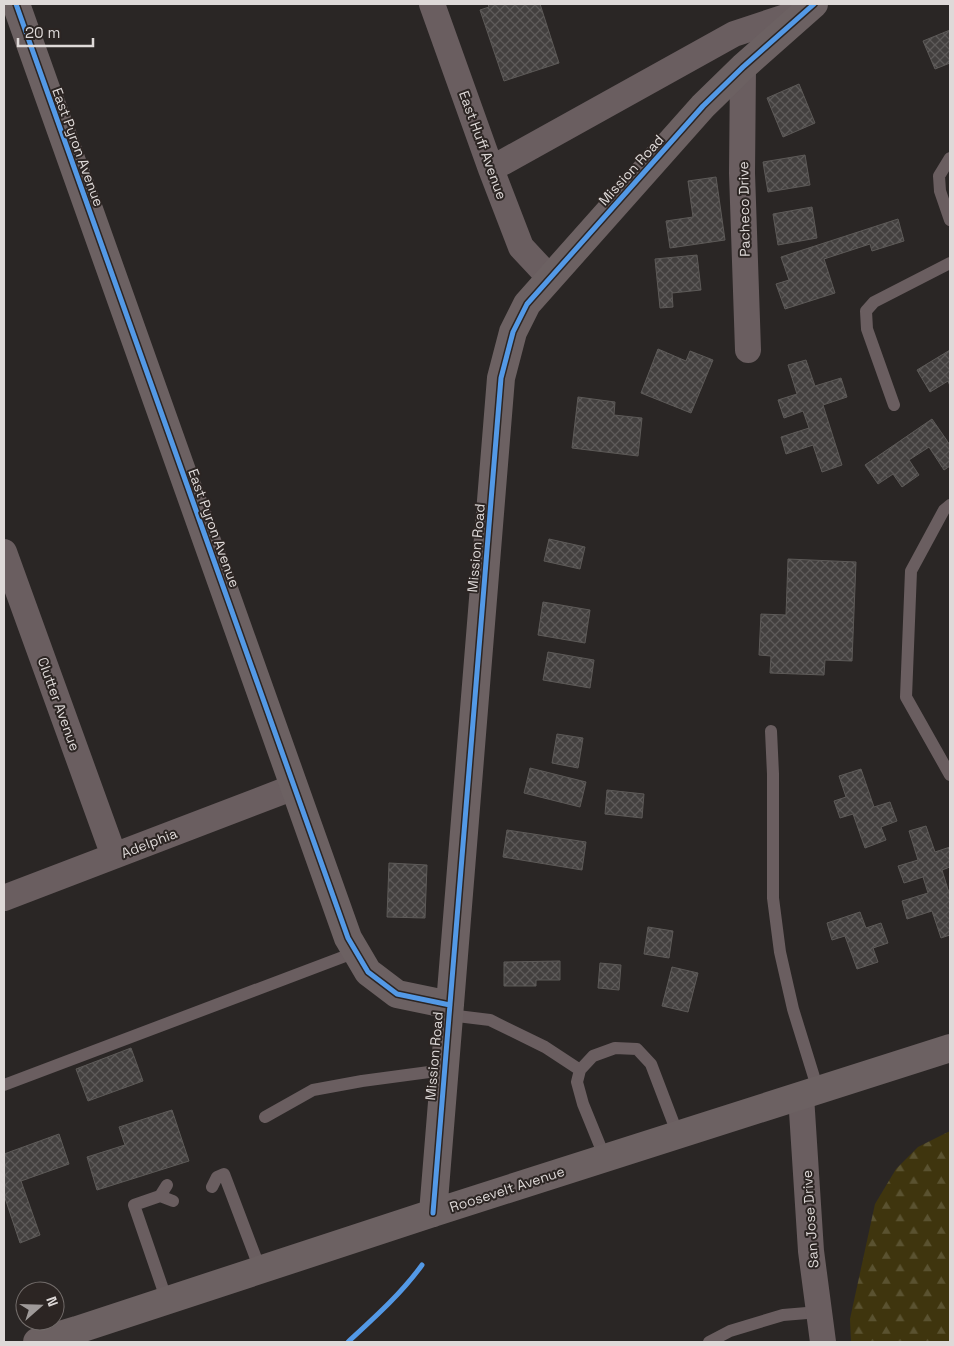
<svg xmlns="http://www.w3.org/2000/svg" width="954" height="1346" viewBox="0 0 954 1346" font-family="'Space Grotesk',sans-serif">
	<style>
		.forest { fill: url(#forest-firs) }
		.building { fill: url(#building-cross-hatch); stroke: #5d5a58 }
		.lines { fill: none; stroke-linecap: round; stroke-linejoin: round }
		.lane { stroke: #6a5e60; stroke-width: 12 }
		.street { stroke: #6a5e60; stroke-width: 26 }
		.secondary { stroke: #6c6162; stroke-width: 28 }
		.cycleway-casing { stroke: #2c2523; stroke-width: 8 }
		.cycleway { stroke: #5399e6; stroke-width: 5 }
		.labels { text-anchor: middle; stroke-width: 4; stroke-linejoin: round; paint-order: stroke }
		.street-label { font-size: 14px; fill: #ded9d8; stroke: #2c2523 }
	</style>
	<defs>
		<pattern id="forest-firs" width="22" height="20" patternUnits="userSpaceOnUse" patternTransform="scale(1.25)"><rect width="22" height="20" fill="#3f350e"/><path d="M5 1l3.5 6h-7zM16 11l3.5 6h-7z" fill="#5a5230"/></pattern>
		<pattern id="building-cross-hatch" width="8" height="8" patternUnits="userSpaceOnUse" patternTransform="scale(1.25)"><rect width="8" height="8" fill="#43403f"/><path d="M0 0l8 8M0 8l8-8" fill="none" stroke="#5e5b5a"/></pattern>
	</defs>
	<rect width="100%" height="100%" fill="#2a2625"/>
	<!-- forest -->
	<path class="forest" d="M 950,1131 L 950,1342 L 851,1342 L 850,1319 L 875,1204 L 896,1169 L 918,1147 Z"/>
	<!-- building -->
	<path class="building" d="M 488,4 L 540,4 L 559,63 L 504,81 L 480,10 L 489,7 Z
		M 950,30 L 950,63 L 935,69 L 923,41 Z
		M 799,84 L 815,123 L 783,137 L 767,98 Z
		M 805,155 L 810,185 L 768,192 L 763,162 Z
		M 716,177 L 725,240 L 670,248 L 666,221 L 693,217 L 688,181 Z
		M 812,207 L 817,238 L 778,245 L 773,214 Z
		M 898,219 L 904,241 L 872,251 L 870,244 L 824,259 L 835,293 L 785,309 L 776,284 L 789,280 L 781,257 Z
		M 697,255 L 701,290 L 672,293 L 673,307 L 660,308 L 655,259 Z
		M 658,349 L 686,361 L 690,351 L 713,360 L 691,413 L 641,393 Z
		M 950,350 L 950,386 L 948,381 L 930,392 L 917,370 Z
		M 806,360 L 815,386 L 841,378 L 847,397 L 823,405 L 842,465 L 822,472 L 813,445 L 786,454 L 781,437 L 809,428 L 803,411 L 784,418 L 778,400 L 797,394 L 788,365 Z
		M 578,397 L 615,402 L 614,415 L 642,418 L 638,456 L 572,448 Z
		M 932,419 L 950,445 L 950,466 L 944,470 L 929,447 L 909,460 L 919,475 L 902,487 L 893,474 L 878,484 L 865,465 Z
		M 549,539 L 585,547 L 580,569 L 544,561 Z
		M 788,559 L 856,562 L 852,661 L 825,660 L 824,675 L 770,673 L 771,656 L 759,655 L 761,614 L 786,615 Z
		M 543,602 L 590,610 L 585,643 L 538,635 Z
		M 548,652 L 594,660 L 590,688 L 543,680 Z
		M 557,734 L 583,738 L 578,768 L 552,763 Z
		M 530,768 L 586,782 L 580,807 L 524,793 Z
		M 861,769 L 874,807 L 890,802 L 897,821 L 881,827 L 886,840 L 865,848 L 853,814 L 840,818 L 834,801 L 846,797 L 839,776 Z
		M 607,790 L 644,794 L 642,818 L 605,814 Z
		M 926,826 L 935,852 L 950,847 L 950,867 L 942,870 L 950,896 L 950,935 L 941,938 L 932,911 L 907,919 L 902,901 L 928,893 L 923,877 L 904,883 L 898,866 L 918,860 L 909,831 Z
		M 507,830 L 586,842 L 582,870 L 503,857 Z
		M 389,863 L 427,865 L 425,918 L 387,917 Z
		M 860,912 L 866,928 L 881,923 L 888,943 L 873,948 L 878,962 L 857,969 L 845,936 L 832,940 L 827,923 Z
		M 648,927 L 673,931 L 669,958 L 644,954 Z
		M 560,961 L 560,980 L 536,980 L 536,986 L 504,986 L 504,962 Z
		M 600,963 L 621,965 L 619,990 L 598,988 Z
		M 672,967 L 698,973 L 688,1012 L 662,1006 Z
		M 131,1048 L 143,1081 L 88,1101 L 76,1069 Z
		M 172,1110 L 189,1161 L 97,1190 L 87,1157 L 125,1145 L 119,1127 Z
		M 59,1134 L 69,1164 L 21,1181 L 40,1235 L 20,1243 L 4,1195 L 4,1154 Z"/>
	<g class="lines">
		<!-- lane -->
		<path class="lane" d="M 950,158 L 939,176 L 940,191 L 950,220
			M 894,405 L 867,329 L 866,311 L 874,302 L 950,263
			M 950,505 L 944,510 L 911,571 L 906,697 L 950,775
			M 771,731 L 773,774 L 773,898 L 780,952 L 793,1009 L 818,1090
			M 449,1015 L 490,1020 L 545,1047 L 580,1070
			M 4,1085 L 356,952
			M 265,1117 L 313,1090 L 362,1081 L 444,1070
			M 605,1158 L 583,1104 L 577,1082 L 580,1070 L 593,1056 L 615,1048 L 637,1049 L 651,1064 L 678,1135
			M 167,1185 L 160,1196 L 173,1201
			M 212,1187 L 217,1177 L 224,1174 L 260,1269
			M 160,1196 L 134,1205 L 167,1301
			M 709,1342 L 730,1331 L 783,1315 L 819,1312"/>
		<!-- street -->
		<path class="street" d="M 432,4 L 491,169 L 521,247 L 550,278
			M 743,67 L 742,173 L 748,350
			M 491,169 L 734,34 L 807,10
			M 4,552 L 114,856
			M 4,898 L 294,787
			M 801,1096 L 811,1251 L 823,1342"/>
		<!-- secondary -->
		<path class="secondary" d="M 16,4 L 348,938 L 368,972 L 397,994 L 450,1005
			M 433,1213 L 501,378 L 513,332 L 527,304 L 703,106 L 743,67 L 814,4
			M 37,1342 L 77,1330 L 433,1213 L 950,1048"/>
		<!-- cycleway casing -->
		<g class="cycleway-casing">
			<path id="cycleway" d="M 16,4 L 348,938 L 368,972 L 397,994 L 450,1005
				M 433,1213 L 501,378 L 513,332 L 527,304 L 703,106 L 743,67 L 814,4
				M 348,1342 C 374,1318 401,1294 422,1265"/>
		</g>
		<!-- cycleway -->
		<use href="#cycleway" class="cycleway"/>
	</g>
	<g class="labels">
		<!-- street labels -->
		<g class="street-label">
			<text transform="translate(483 145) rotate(70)" y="5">East Huff Avenue</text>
			<text transform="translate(78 147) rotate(70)" y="5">East Pyron Avenue</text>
			<text transform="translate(631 170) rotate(-48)" y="5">Mission Road</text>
			<text transform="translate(744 209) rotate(-91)" y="5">Pacheco Drive</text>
			<text transform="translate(214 528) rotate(70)" y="5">East Pyron Avenue</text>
			<text transform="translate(476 548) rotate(-85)" y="5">Mission Road</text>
			<text transform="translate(59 704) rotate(70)" y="5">Clutter Avenue</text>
			<text transform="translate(149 843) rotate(-21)" y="5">Adelphia</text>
			<text transform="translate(434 1056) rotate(-85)" y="5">Mission Road</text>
			<text transform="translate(507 1189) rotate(-18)" y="5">Roosevelt Avenue</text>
			<text transform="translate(810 1219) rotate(-94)" y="5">San Jose Drive</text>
		</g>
	</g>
	<!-- border -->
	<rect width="954" height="1346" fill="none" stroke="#ded9d8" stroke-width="10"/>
	<!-- north arrow -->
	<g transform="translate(40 1306) rotate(70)"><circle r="24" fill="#2c2523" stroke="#736d6b"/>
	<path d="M0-4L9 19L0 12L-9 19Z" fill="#9f9a99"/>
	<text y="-8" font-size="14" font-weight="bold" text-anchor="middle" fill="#ded9d8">N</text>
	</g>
	<!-- scale -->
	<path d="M18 38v8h75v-8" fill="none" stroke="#ded9d8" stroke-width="2.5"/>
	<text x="25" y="38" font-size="15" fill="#ded9d8" stroke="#2c2523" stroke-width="4" paint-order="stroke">20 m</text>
</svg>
